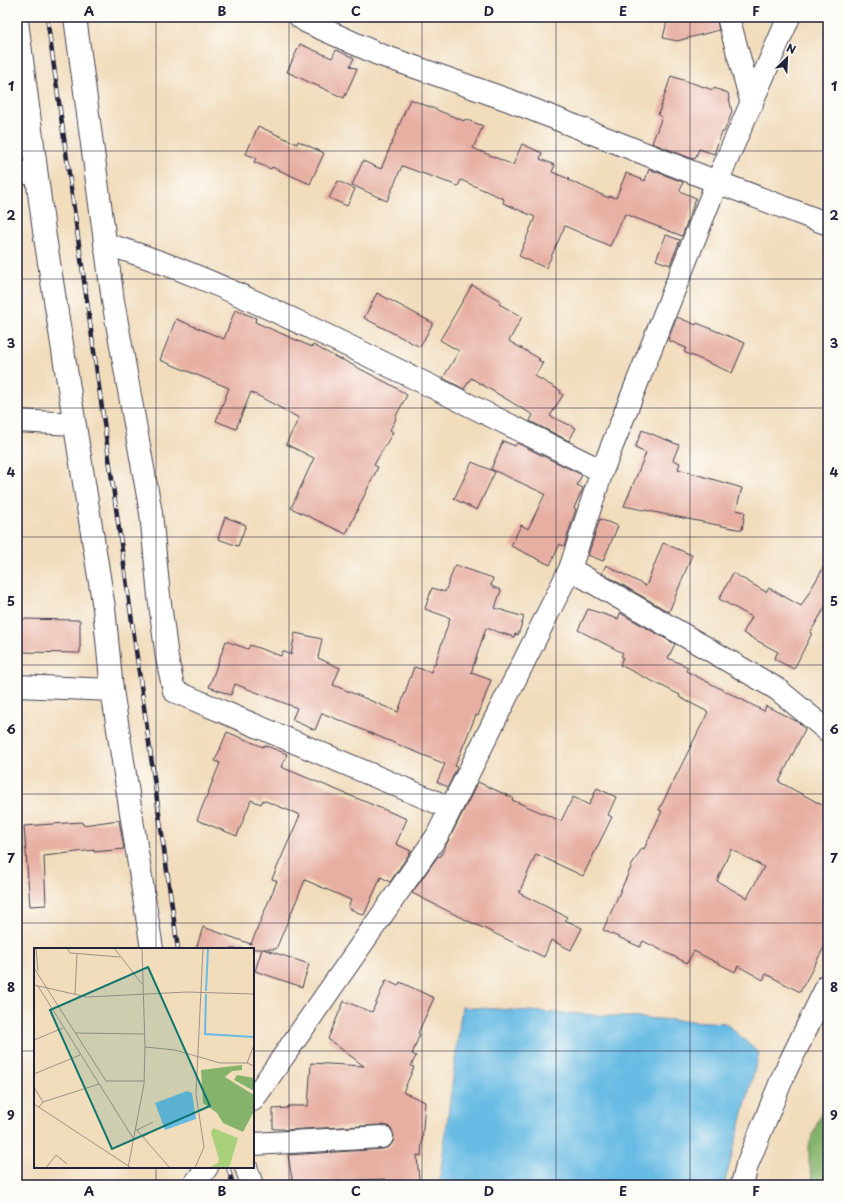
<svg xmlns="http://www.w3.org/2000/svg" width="845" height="1202" viewBox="0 0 845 1202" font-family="'Playpen Sans',sans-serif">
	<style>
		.forest { fill: #86b36c; stroke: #546a54 }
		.water { fill: #68bbe4; stroke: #456e90 }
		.building { fill: #e7afa2; fill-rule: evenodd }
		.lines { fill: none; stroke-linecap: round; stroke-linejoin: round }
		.street-casing { stroke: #413e4e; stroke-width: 24 }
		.secondary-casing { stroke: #413e4e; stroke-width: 24 }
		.street { stroke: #fff; stroke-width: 22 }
		.secondary { stroke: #fff; stroke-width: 22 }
		.rail-casing { stroke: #22223b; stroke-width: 4.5 }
		.rail { stroke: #fdfcf7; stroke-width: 3; stroke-dasharray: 9; stroke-linecap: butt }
		.grid { fill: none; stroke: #22223b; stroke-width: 1; stroke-opacity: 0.55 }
		.inset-river { fill: none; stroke: #68bbe4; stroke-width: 2 }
		.inset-road { fill: none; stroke: #9e9288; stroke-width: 1 }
		.view { fill: #0f766e; fill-opacity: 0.15; stroke: #0f766e; stroke-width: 2 }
		.inset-edge { fill: none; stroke: #22223b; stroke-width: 2 }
		.neatline { fill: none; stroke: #22223b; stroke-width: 1.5 }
		.grid-label { font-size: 13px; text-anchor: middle; font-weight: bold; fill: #22223b }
	</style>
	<rect width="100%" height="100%" fill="#fdfcf7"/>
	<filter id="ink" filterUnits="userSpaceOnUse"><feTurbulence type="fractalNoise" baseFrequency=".025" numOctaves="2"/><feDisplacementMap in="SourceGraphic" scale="8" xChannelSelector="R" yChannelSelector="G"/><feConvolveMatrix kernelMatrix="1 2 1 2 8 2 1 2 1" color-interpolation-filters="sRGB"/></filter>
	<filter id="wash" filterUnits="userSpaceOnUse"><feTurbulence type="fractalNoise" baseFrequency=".012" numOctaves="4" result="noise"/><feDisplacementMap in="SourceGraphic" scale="16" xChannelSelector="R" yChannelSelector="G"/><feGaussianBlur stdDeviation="0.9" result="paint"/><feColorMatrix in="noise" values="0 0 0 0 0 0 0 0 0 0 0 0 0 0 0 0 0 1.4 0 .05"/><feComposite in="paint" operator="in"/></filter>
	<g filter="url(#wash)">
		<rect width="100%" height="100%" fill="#f1dcbc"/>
		<!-- forest -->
		<path class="forest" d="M 828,1095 L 828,1185 L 814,1185 L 809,1163 L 809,1145 Z"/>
		<!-- water -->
		<path class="water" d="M 462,1007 L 725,1023 L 759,1053 L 724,1185 L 441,1185 L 440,1177 Z"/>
		<g id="blocks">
			<!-- building -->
			<path class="building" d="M 668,17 L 716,17 L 719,30 L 677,41 L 663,38 Z
				M 300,44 L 332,58 L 336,50 L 354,58 L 350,66 L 357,69 L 344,98 L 287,72 Z
				M 671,76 L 713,90 L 714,88 L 728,93 L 732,112 L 724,132 L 722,132 L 714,154 L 699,149 L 695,159 L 693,158 L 693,159 L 652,143 L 662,117 L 658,115 Z
				M 410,99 L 464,121 L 465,119 L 483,126 L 473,148 L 513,165 L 522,144 L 542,153 L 540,159 L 555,165 L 552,172 L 569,179 L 568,180 L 609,198 L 609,196 L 616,198 L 626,173 L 645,181 L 649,169 L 683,182 L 680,191 L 696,198 L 682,236 L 625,214 L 610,246 L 565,226 L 546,268 L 519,256 L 535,217 L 503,203 L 504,199 L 461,180 L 458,186 L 402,166 L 387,201 L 352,185 L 363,161 L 381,169 Z
				M 258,126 L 297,144 L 298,141 L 324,153 L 310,184 L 272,167 L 271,169 L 254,162 L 256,158 L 246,154 Z
				M 338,181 L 355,189 L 347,206 L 329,198 Z
				M 666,235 L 680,240 L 670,265 L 656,260 Z
				M 472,285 L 501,301 L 499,304 L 522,317 L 509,341 L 540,359 L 538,360 L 543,363 L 535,376 L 561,391 L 560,393 L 563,395 L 550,416 L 576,428 L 569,441 L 530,421 L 533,415 L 471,378 L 464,389 L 443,378 L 459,351 L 440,340 Z
				M 377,293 L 433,323 L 420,347 L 364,318 Z
				M 235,310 L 256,318 L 255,322 L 312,347 L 313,345 L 341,360 L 341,359 L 393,386 L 407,395 L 395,418 L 396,419 L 390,430 L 393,432 L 374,465 L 378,467 L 346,534 L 291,508 L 314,458 L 286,444 L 299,418 L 251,392 L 236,429 L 216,421 L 229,388 L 160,360 L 176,319 L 224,339 Z
				M 677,317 L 696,325 L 697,323 L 745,343 L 732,373 L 684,352 L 686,348 L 668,340 Z
				M 642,430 L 679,445 L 673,460 L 680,463 L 678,469 L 742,488 L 736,510 L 745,512 L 742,530 L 624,506 L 646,453 L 635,448 Z
				M 503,441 L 515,446 L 517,443 L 582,475 L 577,485 L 583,488 L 574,508 L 576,509 L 564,546 L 560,544 L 550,565 L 511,546 L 521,525 L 528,529 L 545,494 L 491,469 Z
				M 472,462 L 495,472 L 477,510 L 454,499 Z
				M 225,517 L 246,525 L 238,546 L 218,539 Z
				M 600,519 L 618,526 L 603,561 L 588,555 Z
				M 663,543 L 692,555 L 669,612 L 602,573 L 606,565 L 646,586 Z
				M 828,560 L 828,602 L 810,633 L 812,633 L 794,669 L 774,659 L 778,652 L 743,633 L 752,617 L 719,599 L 733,573 L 766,592 L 769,588 L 801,606 Z
				M 455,565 L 493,578 L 491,586 L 501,590 L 495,608 L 524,617 L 518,635 L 515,634 L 514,637 L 486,628 L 471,673 L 491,680 L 478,716 L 476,715 L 455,766 L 457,767 L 448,787 L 437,782 L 445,764 L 322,713 L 315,730 L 292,720 L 297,708 L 235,684 L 231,695 L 209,687 L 226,641 L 248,649 L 250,645 L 281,656 L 283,651 L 291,655 L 295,633 L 322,639 L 318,658 L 340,668 L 333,685 L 398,712 L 414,667 L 431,672 L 434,664 L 435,664 L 450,618 L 425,609 L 432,588 L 445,592 Z
				M 588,609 L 618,619 L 620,613 L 675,644 L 668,658 L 688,667 L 686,671 L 764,711 L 766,706 L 798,722 L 805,729 L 779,782 L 828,808 L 828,940 L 800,992 L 766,974 L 763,980 L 738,966 L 735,972 L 694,951 L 687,963 L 643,941 L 640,947 L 603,930 L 632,865 L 642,848 L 644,849 L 662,811 L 659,810 L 708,712 L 679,697 L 680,695 L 620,665 L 623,657 L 621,656 L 623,653 L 578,630 ZM 731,849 L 764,867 L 747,898 L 717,881 Z
				M 19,619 L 80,620 L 80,653 L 19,652 Z
				M 227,732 L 263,747 L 264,745 L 287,754 L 281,767 L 407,819 L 396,844 L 411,851 L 390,882 L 381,877 L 364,915 L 348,908 L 351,900 L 305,880 L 276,949 L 263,949 L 309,964 L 302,987 L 255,971 L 262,949 L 196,949 L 203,927 L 251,944 L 277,881 L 272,879 L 300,815 L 263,800 L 261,804 L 251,800 L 237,836 L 197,820 L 220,763 L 215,761 Z
				M 478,782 L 513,798 L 512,800 L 561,821 L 573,797 L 589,805 L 597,788 L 616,797 L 608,815 L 612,817 L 583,876 L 536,854 L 519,893 L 567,917 L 565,920 L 582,928 L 571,950 L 551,940 L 544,957 L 460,917 L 412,893 L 438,856 L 440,857 Z
				M 119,820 L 124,849 L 94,852 L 94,850 L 44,856 L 46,905 L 30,906 L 24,826 L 82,822 L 83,825 Z
				M 386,980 L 398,986 L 400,982 L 434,998 L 418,1033 L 420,1034 L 412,1054 L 416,1056 L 411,1066 L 414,1067 L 403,1092 L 425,1102 L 421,1156 L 417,1155 L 419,1181 L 386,1183 L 385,1179 L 341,1181 L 293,1185 L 288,1155 L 383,1149 L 389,1147 L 393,1142 L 394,1136 L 392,1130 L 388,1126 L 382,1125 L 284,1130 L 284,1129 L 273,1129 L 273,1109 L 288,1108 L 288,1106 L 308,1106 L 311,1063 L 364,1066 L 328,1039 L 344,1001 L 372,1012 Z"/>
		</g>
	</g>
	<g filter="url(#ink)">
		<use href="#blocks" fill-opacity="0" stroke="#413e4e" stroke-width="1"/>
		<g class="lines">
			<!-- street casing -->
			<g class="street-casing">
				<path id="street" d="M 75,17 L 113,301 L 151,513 L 159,596 L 167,658 L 174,691 L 450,808
					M 300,17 L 307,22 L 378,54 L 511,101 L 717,182 L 828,224
					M 728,17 L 752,104
					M 17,21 L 44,231 L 104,608 L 112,690 L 152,949
					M 17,173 L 36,173
					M 105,244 C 176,264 243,296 309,327 C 408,374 505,423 602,471
					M 17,421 L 74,424
					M 570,569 L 777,689 L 828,731
					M 17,686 L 112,690
					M 253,1100 L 437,836 L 570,569 L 602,471 L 717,182 L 789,17
					M 253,1144 L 382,1137
					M 246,1167 L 252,1185
					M 194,1185 L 207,1167"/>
			</g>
			<!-- secondary casing -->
			<g class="secondary-casing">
				<path id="secondary" d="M 742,1185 L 747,1165 L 784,1074 L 828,984"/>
			</g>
			<!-- street -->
			<use href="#street" class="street"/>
			<!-- secondary -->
			<use href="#secondary" class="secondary"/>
			<!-- rail casing -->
			<g class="rail-casing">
				<path id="rail" d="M 47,17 L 178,949
					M 228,1167 L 233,1185"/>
			</g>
			<!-- rail -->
			<use href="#rail" class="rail"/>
		</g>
	</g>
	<!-- grid -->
	<path class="grid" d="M 156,17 L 156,949M 289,17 L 289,1185M 422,17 L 422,1185M 556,17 L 556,1185M 690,17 L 690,1185M 17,151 L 828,151M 17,279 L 828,279M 17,408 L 828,408M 17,537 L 828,537M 17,665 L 828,665M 17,794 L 828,794M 17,923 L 828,923M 17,1051 L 35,1051M 253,1051 L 828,1051M 156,1167 L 156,1185"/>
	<!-- overview -->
	<g transform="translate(34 948)">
		<rect width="220" height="220" fill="#f1dcbc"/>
		<path d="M 179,180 L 204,190 L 195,220 L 174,220 L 184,215 L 185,211 L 177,185 Z" fill="#a9d17c"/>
		<path d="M 208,117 L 208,122 L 198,123 L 191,129 L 220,147 L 220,163 L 209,184 L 189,175 L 183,165 L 169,155 L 167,122 ZM 203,127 L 220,130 L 220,143 L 200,132 Z" fill="#86b36c"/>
		<path d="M 153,143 L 158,145 L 162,171 L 131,182 L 121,155 Z" fill="#68bbe4"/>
		<path class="inset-river" d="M 172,43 L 174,0M 172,46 L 171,86 L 220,89"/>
		<path class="inset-road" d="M 2,0 L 4,23M 33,0 L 36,5 L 86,9M 80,0 L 108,36M 0,20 L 72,133 L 110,133M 0,37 L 53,49 L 153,44 L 220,46M 4,38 L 99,190M 41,46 L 43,6M 41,85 L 110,86M 0,92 L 29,80M 111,99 L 141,102 L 186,115 L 213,115 L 220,118M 213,115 L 220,97M 0,126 L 46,107M 0,139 L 9,154M 0,156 L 96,219M 5,159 L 9,154 L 65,136M 101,180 L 136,220M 103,182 L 119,174M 109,189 L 122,181M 12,220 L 22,207 L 33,216M 94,220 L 110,136 L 111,99 L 108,0M 161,220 L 170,199 L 162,146 L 169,0"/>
		<path class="view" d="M 114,19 L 176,158 L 78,201 L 16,62 Z"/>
		<rect width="220" height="220" class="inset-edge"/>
	</g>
	<!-- margin -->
	<rect width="845" height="1202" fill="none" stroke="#fdfcf7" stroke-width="44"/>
	<!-- north arrow -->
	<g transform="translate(787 58) rotate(24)" stroke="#fdfcf7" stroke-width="3" paint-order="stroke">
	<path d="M0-3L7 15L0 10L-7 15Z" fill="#22223b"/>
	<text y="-6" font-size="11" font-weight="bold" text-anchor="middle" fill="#22223b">N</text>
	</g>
	<rect x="22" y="22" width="801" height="1158" class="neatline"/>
	<g class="grid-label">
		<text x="89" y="16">A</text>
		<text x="222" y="16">B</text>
		<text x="356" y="16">C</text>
		<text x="489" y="16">D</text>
		<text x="623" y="16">E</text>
		<text x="756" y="16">F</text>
		<text x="11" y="91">1</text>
		<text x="834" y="91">1</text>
		<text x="11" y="220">2</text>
		<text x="834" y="220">2</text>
		<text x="11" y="348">3</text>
		<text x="834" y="348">3</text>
		<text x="11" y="477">4</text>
		<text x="834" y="477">4</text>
		<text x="11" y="606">5</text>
		<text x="834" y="606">5</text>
		<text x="11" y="734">6</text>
		<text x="834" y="734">6</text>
		<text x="11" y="863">7</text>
		<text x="834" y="863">7</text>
		<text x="11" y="992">8</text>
		<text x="834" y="992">8</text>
		<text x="11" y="1120">9</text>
		<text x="834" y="1120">9</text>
		<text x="89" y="1196">A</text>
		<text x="222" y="1196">B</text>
		<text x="356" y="1196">C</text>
		<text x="489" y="1196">D</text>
		<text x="623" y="1196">E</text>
		<text x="756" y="1196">F</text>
	</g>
</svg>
